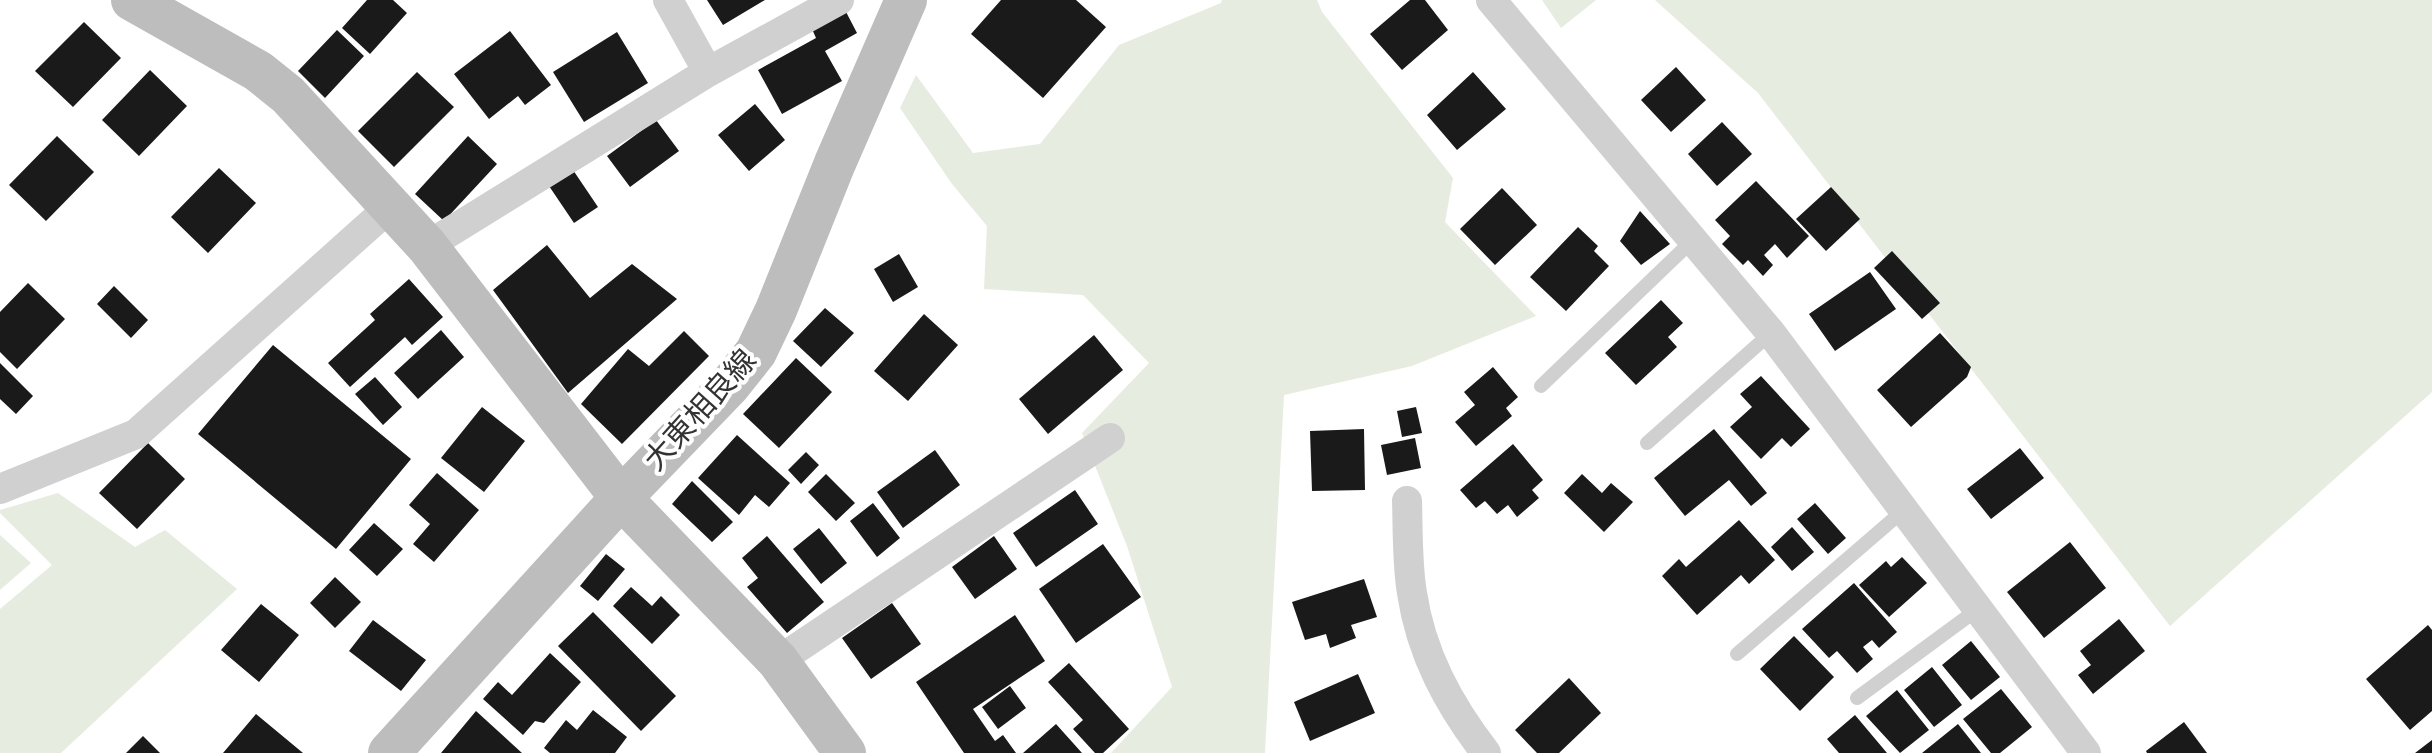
<svg xmlns="http://www.w3.org/2000/svg" width="2432" height="753" viewBox="0 0 2432 753" font-family="'PT Sans Narrow','Noto Sans JP',sans-serif">
	<style>
		.green { fill: #e6ecdf }
		.building { fill: #1a1a1a }
		.lines { fill: none; stroke-linecap: round; stroke-linejoin: round }
		.lane { stroke: #d0d0d0; stroke-width: 14 }
		.street { stroke: #d0d0d0; stroke-width: 30 }
		.secondary { stroke: #bdbdbd; stroke-width: 42 }
		.labels { text-anchor: middle; stroke-width: 8; stroke-linejoin: round; paint-order: stroke }
		.street-label { font-size: 30px; fill: #333; stroke: #fff }
	</style>
	<rect width="100%" height="100%" fill="#fff"/>
	<!-- green -->
	<path class="green" d="M 1222,0 L 1317,0 L 1322,12 L 1453,178 L 1445,222 L 1536,316 L 1412,366 L 1284,395 L 1265,753 L 1111,753 L 1172,687 L 1127,546 L 1082,433 L 1149,363 L 1083,295 L 984,289 L 987,226 L 952,184 L 900,108 L 916,75 L 973,153 L 1040,144 L 1119,45 L 1221,3 Z
		M 1542,0 L 1596,0 L 1561,28 Z
		M 1655,0 L 2432,0 L 2432,392 L 2170,626 L 1758,93 Z
		M 58,493 L 135,547 L 165,530 L 237,589 L 61,753 L 0,753 L 0,609 L 52,565 L 0,513 L 0,510 Z
		M 0,535 L 31,563 L 0,590 Z"/>
	<!-- building -->
	<path class="building" d="M 367,0 L 393,0 L 407,13 L 370,54 L 342,28 Z
		M 707,0 L 765,0 L 723,25 Z
		M 1001,0 L 1076,0 L 1106,27 L 1043,98 L 971,34 Z
		M 1410,0 L 1425,0 L 1448,30 L 1402,70 L 1370,34 Z
		M 845,10 L 857,33 L 825,51 L 842,81 L 782,114 L 758,70 L 816,38 L 812,29 Z
		M 84,22 L 121,58 L 73,107 L 35,71 Z
		M 337,30 L 364,56 L 325,98 L 298,71 Z
		M 510,31 L 551,85 L 525,105 L 518,96 L 489,119 L 454,74 Z
		M 617,32 L 648,83 L 584,122 L 553,72 Z
		M 1676,67 L 1706,100 L 1671,132 L 1641,100 Z
		M 150,70 L 187,106 L 139,156 L 102,120 Z
		M 417,72 L 454,107 L 394,167 L 358,131 Z
		M 1473,72 L 1506,109 L 1457,150 L 1427,115 Z
		M 755,104 L 785,140 L 749,171 L 718,135 Z
		M 656,120 L 679,151 L 630,187 L 607,156 Z
		M 1722,122 L 1752,154 L 1717,186 L 1688,154 Z
		M 57,136 L 94,172 L 46,221 L 9,185 Z
		M 468,136 L 497,164 L 444,221 L 415,194 Z
		M 219,168 L 256,203 L 208,253 L 171,217 Z
		M 573,170 L 598,207 L 574,223 L 549,186 Z
		M 1756,181 L 1809,236 L 1787,258 L 1775,244 L 1764,255 L 1773,265 L 1763,276 L 1748,260 L 1743,265 L 1722,244 L 1730,236 L 1715,220 Z
		M 1831,187 L 1860,219 L 1826,251 L 1796,219 Z
		M 1502,188 L 1537,225 L 1495,265 L 1460,229 Z
		M 1640,211 L 1670,244 L 1641,265 L 1620,241 Z
		M 1578,227 L 1598,246 L 1594,251 L 1609,266 L 1566,311 L 1530,277 Z
		M 547,245 L 590,298 L 632,264 L 677,299 L 568,393 L 493,290 Z
		M 1892,251 L 1940,303 L 1922,319 L 1874,268 Z
		M 899,254 L 918,287 L 893,302 L 874,269 Z
		M 1870,272 L 1896,309 L 1835,351 L 1809,314 Z
		M 409,279 L 443,317 L 412,345 L 405,337 L 350,387 L 328,363 L 375,320 L 370,314 Z
		M 28,283 L 65,319 L 17,369 L 0,352 L 0,312 Z
		M 114,286 L 148,320 L 131,338 L 97,304 Z
		M 1661,300 L 1683,323 L 1668,337 L 1677,347 L 1636,385 L 1605,353 Z
		M 825,308 L 854,333 L 821,367 L 793,341 Z
		M 924,314 L 958,345 L 908,401 L 874,371 Z
		M 441,330 L 464,357 L 418,399 L 394,373 Z
		M 684,331 L 709,356 L 622,444 L 581,404 L 628,349 L 649,366 Z
		M 1940,333 L 1971,367 L 1967,377 L 1911,427 L 1877,390 Z
		M 1094,335 L 1123,370 L 1048,434 L 1019,399 Z
		M 273,345 L 411,459 L 336,549 L 198,434 Z
		M 796,358 L 832,392 L 779,448 L 743,414 Z
		M 0,363 L 33,396 L 16,414 L 0,399 Z
		M 1493,367 L 1518,397 L 1506,408 L 1512,416 L 1476,446 L 1455,422 L 1475,405 L 1464,392 Z
		M 1761,376 L 1810,429 L 1791,447 L 1782,438 L 1761,459 L 1730,427 L 1752,407 L 1740,394 Z
		M 375,377 L 402,407 L 383,425 L 355,394 Z
		M 482,407 L 525,441 L 484,492 L 441,458 Z
		M 1416,407 L 1422,433 L 1402,437 L 1397,411 Z
		M 1364,429 L 1365,490 L 1312,491 L 1310,431 Z
		M 1714,429 L 1767,493 L 1751,506 L 1729,480 L 1685,516 L 1654,478 Z
		M 737,435 L 790,483 L 769,507 L 755,495 L 739,515 L 698,478 Z
		M 1415,438 L 1421,468 L 1387,475 L 1381,445 Z
		M 148,443 L 185,479 L 137,529 L 99,493 Z
		M 1513,444 L 1543,480 L 1532,490 L 1539,498 L 1517,517 L 1508,505 L 1497,514 L 1485,501 L 1476,508 L 1460,490 Z
		M 2020,448 L 2044,478 L 1991,519 L 1967,489 Z
		M 935,450 L 960,485 L 903,528 L 877,492 Z
		M 806,452 L 819,465 L 801,484 L 788,470 Z
		M 437,473 L 479,510 L 434,562 L 413,544 L 430,524 L 409,505 Z
		M 826,474 L 855,503 L 836,521 L 808,492 Z
		M 1582,474 L 1602,493 L 1611,483 L 1633,502 L 1604,532 L 1564,493 Z
		M 692,481 L 733,522 L 712,542 L 672,504 Z
		M 1075,490 L 1098,524 L 1036,567 L 1013,533 Z
		M 873,503 L 900,538 L 877,557 L 850,521 Z
		M 1815,503 L 1846,538 L 1828,554 L 1797,519 Z
		M 1739,520 L 1775,560 L 1749,584 L 1741,575 L 1697,615 L 1662,576 L 1679,559 L 1686,567 Z
		M 374,523 L 403,549 L 377,576 L 349,550 Z
		M 1792,527 L 1814,552 L 1792,571 L 1771,547 Z
		M 819,528 L 847,563 L 821,584 L 793,549 Z
		M 767,536 L 824,602 L 787,633 L 747,587 L 758,578 L 742,558 Z
		M 994,536 L 1017,569 L 975,599 L 952,567 Z
		M 2070,542 L 2106,588 L 2044,638 L 2007,592 Z
		M 1103,544 L 1141,597 L 1076,643 L 1039,589 Z
		M 606,554 L 625,569 L 598,601 L 580,586 Z
		M 1902,557 L 1927,583 L 1889,617 L 1859,585 L 1886,561 L 1891,567 Z
		M 335,577 L 361,602 L 335,628 L 310,603 Z
		M 1364,579 L 1377,617 L 1351,625 L 1356,638 L 1330,648 L 1326,634 L 1305,640 L 1292,602 Z
		M 1854,583 L 1897,632 L 1879,648 L 1872,640 L 1863,647 L 1873,659 L 1857,673 L 1837,651 L 1829,658 L 1802,629 Z
		M 631,587 L 652,606 L 661,596 L 680,615 L 652,644 L 613,606 Z
		M 892,603 L 921,644 L 871,679 L 842,638 Z
		M 261,604 L 299,635 L 259,682 L 221,650 Z
		M 593,612 L 676,696 L 641,731 L 558,646 Z
		M 1015,615 L 1045,661 L 973,709 L 995,741 L 1003,735 L 1016,753 L 964,753 L 916,682 Z
		M 2119,619 L 2145,651 L 2093,694 L 2078,675 L 2091,665 L 2080,651 Z
		M 373,620 L 426,660 L 401,691 L 349,651 Z
		M 2428,625 L 2432,630 L 2432,711 L 2410,730 L 2366,679 Z
		M 1794,636 L 1834,677 L 1800,711 L 1760,669 Z
		M 1971,641 L 2000,677 L 1971,700 L 1942,665 Z
		M 550,653 L 581,682 L 544,723 L 535,721 L 523,735 L 483,699 L 498,682 L 512,695 Z
		M 1069,663 L 1129,729 L 1103,753 L 1095,753 L 1073,729 L 1083,720 L 1048,682 Z
		M 1932,667 L 1962,705 L 1934,727 L 1904,690 Z
		M 1358,674 L 1375,713 L 1310,741 L 1294,702 Z
		M 1569,678 L 1601,713 L 1559,753 L 1537,753 L 1515,730 Z
		M 1010,686 L 1026,708 L 998,729 L 982,707 Z
		M 2001,689 L 2032,727 L 2000,753 L 1991,753 L 1963,719 Z
		M 1897,690 L 1929,730 L 1900,753 L 1866,716 Z
		M 593,710 L 627,737 L 615,753 L 550,753 L 544,748 L 566,720 L 577,730 Z
		M 476,711 L 522,753 L 441,753 Z
		M 256,714 L 303,753 L 223,753 Z
		M 1855,715 L 1887,753 L 1839,753 L 1827,739 Z
		M 2184,722 L 2207,753 L 2147,753 L 2146,751 Z
		M 1056,724 L 1082,753 L 1023,753 Z
		M 1958,724 L 1981,753 L 1922,753 Z
		M 143,736 L 160,753 L 126,753 Z
		M 2432,740 L 2432,753 L 2415,753 Z"/>
	<g class="lines">
		<!-- lane -->
		<path class="lane" d="M 1541,386 L 1693,240
			M 1647,443 L 1771,333
			M 1737,654 L 1904,510
			M 1857,698 L 1978,609"/>
		<!-- street -->
		<path class="street" d="M 668,0 L 708,72
			M 1491,0 L 1771,333 L 2086,753
			M 427,246 L 708,72 L 839,0
			M 0,489 L 136,434 L 391,206
			M 1407,501 C 1408,531 1407,564 1412,593 C 1421,654 1449,705 1486,753
			M 778,661 L 1110,438"/>
		<!-- secondary -->
		<path class="secondary" d="M 132,0 L 258,71 L 288,95 L 427,246 L 621,498 L 778,661 L 845,753
			M 389,753 L 621,498 L 729,386 L 756,352 L 776,310 L 835,163 L 906,0"/>
	</g>
	<g class="labels">
		<!-- street labels -->
		<g class="street-label">
			<text transform="translate(700 410) rotate(-48)" y="10">大東相良線</text>
		</g>
	</g>
</svg>
